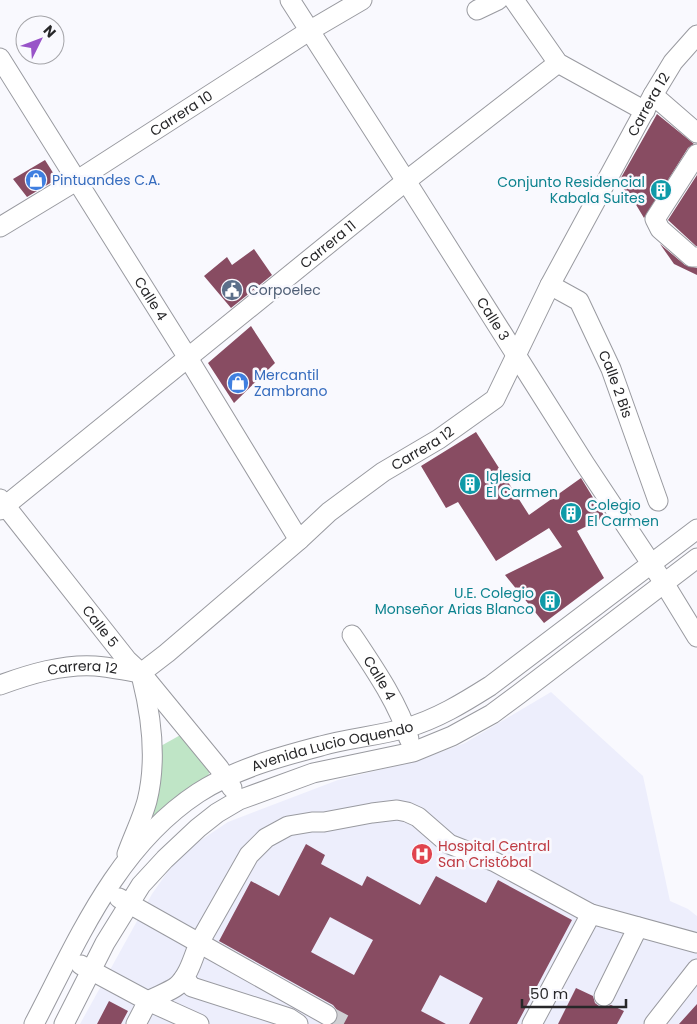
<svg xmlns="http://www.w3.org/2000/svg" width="697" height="1024" viewBox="0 0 697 1024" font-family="Poppins,sans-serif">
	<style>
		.built { fill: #edeefc }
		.green { fill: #bfe5c6 }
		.building { fill: #884c62; fill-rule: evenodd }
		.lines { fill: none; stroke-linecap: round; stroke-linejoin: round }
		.minor-tunnel { stroke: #cfcfd3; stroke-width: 19; stroke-dasharray: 19 9; stroke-linecap: butt }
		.minor-casing { stroke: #999aa0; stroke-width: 21 }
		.minor { stroke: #fff; stroke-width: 19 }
		.labels { text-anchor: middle; stroke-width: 5; stroke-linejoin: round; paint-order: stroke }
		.street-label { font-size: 14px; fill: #272729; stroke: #f9f9fe }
		.shop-label { font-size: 14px; fill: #366cbe; stroke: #f9f9fe; text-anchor: start }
		.culture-label { font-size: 14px; fill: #0d838f; stroke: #f9f9fe; text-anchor: end }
		.service-label { font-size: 14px; fill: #4e5e75; stroke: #f9f9fe; text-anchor: start }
		.health-label { font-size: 14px; fill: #be3a42; stroke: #f9f9fe; text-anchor: start }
	</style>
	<rect width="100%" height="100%" fill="#f9f9fe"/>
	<!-- built -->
	<path class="built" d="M 551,692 L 643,776 L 670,901 L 688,909 L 697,916 L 697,1024 L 80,1024 L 152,894 L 173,864 L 195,844 L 228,822 L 338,780 L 420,760 L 465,743 Z"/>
	<!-- green -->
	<path class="green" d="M 184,733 L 210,769 L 208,777 L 152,817 L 159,747 Z"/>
	<!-- building -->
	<path class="building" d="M 657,114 L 694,144 L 688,148 L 644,218 L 632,198 L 618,183 Z
		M 45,160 L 57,179 L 27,197 L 13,179 Z
		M 697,175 L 697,246 L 696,246 L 668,220 Z
		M 660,244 L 685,265 L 697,268 L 697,275 L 674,264 Z
		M 254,249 L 272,275 L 231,308 L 204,276 L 227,257 L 232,265 Z
		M 251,326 L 275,363 L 234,403 L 208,363 Z
		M 476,432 L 529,515 L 581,478 L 605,517 L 577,531 L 604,578 L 544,623 L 505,575 L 562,547 L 549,528 L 496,561 L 458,502 L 446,508 L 421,466 Z
		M 306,844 L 325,855 L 321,864 L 362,886 L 367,876 L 420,905 L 436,876 L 486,903 L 498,880 L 572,920 L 517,1024 L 469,1024 L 483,998 L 440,975 L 421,1011 L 446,1024 L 333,1024 L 337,1020 L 338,1014 L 337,1010 L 333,1005 L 219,941 L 251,881 L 279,896 ZM 330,917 L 373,940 L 354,975 L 311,952 Z
		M 576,988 L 593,996 L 595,1003 L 599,1006 L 605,1007 L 611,1005 L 624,1011 L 617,1024 L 558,1024 Z
		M 109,1001 L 128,1011 L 121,1024 L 97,1024 Z
		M 697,1004 L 697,1024 L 679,1024 Z"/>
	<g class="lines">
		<!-- minor-tunnel -->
		<path class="minor-tunnel" d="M 327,1015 L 344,1024"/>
		<!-- minor casing -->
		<g class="minor-casing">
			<g id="minor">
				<path id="s1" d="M 290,0 L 406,181 L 585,464 L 664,583 L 697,637"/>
				<path d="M 514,0 L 558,63 L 645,111"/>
				<path d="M 477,10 L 498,0"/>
				<path id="s2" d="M 0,58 L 188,358 L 299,540"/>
				<path d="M 653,95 L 697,133"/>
				<path d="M 697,154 L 655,219 L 660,229 L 692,257 L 697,257"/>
				<path id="s3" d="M 0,227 L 76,181 L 309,31 L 362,0"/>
				<path id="s4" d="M 550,285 L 579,301 L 611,369 L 658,501"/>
				<path id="s5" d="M 0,499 L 127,660 L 141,673 L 219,768 L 232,788"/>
				<path id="s6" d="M 0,510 L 406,181 L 558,63"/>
				<path id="s7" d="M 352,635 C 372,665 399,704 409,739"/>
				<path id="s8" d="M 0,685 C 30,674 63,664 95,666 C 110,667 126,671 141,673 L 167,653 L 299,540 L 329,512 L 383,472 L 439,439 L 495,399 L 550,285 L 653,95 L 673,62 L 697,35"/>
				<path d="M 127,854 C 133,837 142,819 147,801 C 157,761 152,719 142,679"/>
				<path d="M 119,898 L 199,943 C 193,958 189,975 177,986 C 169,992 157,996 148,1001"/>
				<path d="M 81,965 L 148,1001 L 136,1024"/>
				<path d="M 184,978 L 192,987 L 289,1018 L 298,1024"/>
				<path d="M 604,996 L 638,927"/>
				<path d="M 148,1001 L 199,1024"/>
				<path d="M 327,1015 L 199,943 L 249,855 L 266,838 L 288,826 L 312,822 L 324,822 L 372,813 L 397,810 L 407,812 L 418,817 L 449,844 L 495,862 L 591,914 L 697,943"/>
				<path id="s9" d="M 34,1024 C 78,940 116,847 198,793 C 235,769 279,757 321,746 C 349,738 378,736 406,728 C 437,719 463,703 490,686 L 697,529"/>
				<path d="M 64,1024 L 105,943 L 141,885 L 165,859 L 198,828 L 217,813 L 239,800 L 313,773 L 413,752 L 452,736 L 492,714 L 519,694 L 697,558"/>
				<path d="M 532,1024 L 591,914"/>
				<path d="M 654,1024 L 697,969"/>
			</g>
		</g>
		<!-- minor -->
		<use href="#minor" class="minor"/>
	</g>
	<!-- icons -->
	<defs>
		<g id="shop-disc" transform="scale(1.125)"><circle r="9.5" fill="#3f7fe0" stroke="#f9f9fe"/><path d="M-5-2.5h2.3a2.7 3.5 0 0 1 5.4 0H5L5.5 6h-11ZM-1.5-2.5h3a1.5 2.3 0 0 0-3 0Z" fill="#fff"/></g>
		<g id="building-disc" transform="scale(1.125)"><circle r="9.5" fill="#0f9aa8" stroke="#f9f9fe"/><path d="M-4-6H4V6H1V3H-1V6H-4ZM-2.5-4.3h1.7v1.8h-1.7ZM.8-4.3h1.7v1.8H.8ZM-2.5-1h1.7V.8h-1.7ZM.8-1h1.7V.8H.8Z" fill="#fff"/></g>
		<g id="civic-disc" transform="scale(1.125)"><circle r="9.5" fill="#5c6f8a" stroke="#f9f9fe"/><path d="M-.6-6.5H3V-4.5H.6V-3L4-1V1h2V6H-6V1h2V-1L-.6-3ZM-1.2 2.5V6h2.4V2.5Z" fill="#fff"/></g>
		<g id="hospital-disc" transform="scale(1.125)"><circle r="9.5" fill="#e0444e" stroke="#f9f9fe"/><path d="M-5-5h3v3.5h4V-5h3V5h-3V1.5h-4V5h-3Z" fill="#fff"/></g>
	</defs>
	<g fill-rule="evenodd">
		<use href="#shop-disc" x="36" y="180"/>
		<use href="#building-disc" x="661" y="190"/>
		<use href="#civic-disc" x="232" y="290"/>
		<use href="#shop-disc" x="238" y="383"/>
		<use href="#building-disc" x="470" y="484"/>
		<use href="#building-disc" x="571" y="513"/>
		<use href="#building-disc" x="550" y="601"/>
		<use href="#hospital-disc" x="422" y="854"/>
	</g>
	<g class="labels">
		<!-- street labels -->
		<g class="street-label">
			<text dy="5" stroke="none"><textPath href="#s8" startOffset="925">Carrera 12</textPath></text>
			<text dy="5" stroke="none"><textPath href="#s3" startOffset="214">Carrera 10</textPath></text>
			<text dy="5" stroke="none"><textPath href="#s6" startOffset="422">Carrera 11</textPath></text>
			<text dy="5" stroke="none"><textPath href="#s2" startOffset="284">Calle 4</textPath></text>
			<text dy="5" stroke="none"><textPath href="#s1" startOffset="378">Calle 3</textPath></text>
			<text dy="5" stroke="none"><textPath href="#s4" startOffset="124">Calle 2 Bis</textPath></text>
			<text dy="5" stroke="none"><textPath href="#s8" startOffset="505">Carrera 12</textPath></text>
			<text dy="5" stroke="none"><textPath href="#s5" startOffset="162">Calle 5</textPath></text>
			<text dy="5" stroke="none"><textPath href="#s8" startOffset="85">Carrera 12</textPath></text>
			<text dy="5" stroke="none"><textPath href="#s7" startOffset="51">Calle 4</textPath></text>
			<text dy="5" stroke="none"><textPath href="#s9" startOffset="430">Avenida Lucio Oquendo</textPath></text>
		</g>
		<!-- shop labels -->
		<g class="shop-label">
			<text x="52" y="185">Pintuandes C.A.</text>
			<text x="254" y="380">Mercantil<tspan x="254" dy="16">Zambrano</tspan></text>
		</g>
		<!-- culture labels -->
		<g class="culture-label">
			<text x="645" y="187">Conjunto Residencial<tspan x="645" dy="16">Kabala Suites</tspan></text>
			<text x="486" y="481" text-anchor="start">Iglesia<tspan x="486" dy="16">El Carmen</tspan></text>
			<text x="587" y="510" text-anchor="start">Colegio<tspan x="587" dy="16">El Carmen</tspan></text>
			<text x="534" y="598">U.E. Colegio<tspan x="534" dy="16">Monseñor Arias Blanco</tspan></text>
		</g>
		<!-- service labels -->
		<g class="service-label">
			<text x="248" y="295">Corpoelec</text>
		</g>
		<!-- health labels -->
		<g class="health-label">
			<text x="438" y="851">Hospital Central<tspan x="438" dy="16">San Cristóbal</tspan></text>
		</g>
	</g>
	<!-- north arrow -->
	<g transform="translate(40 40) rotate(48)"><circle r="24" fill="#f9f9fe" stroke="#a5a5a9"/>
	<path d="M0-4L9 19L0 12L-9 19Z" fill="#9853c8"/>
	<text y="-8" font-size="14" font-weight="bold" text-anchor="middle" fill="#272729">N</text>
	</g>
	<!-- scale -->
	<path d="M522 999v8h104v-8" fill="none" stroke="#272729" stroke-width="2.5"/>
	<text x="530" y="999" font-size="15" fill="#272729" stroke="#f9f9fe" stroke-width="4" paint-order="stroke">50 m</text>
</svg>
